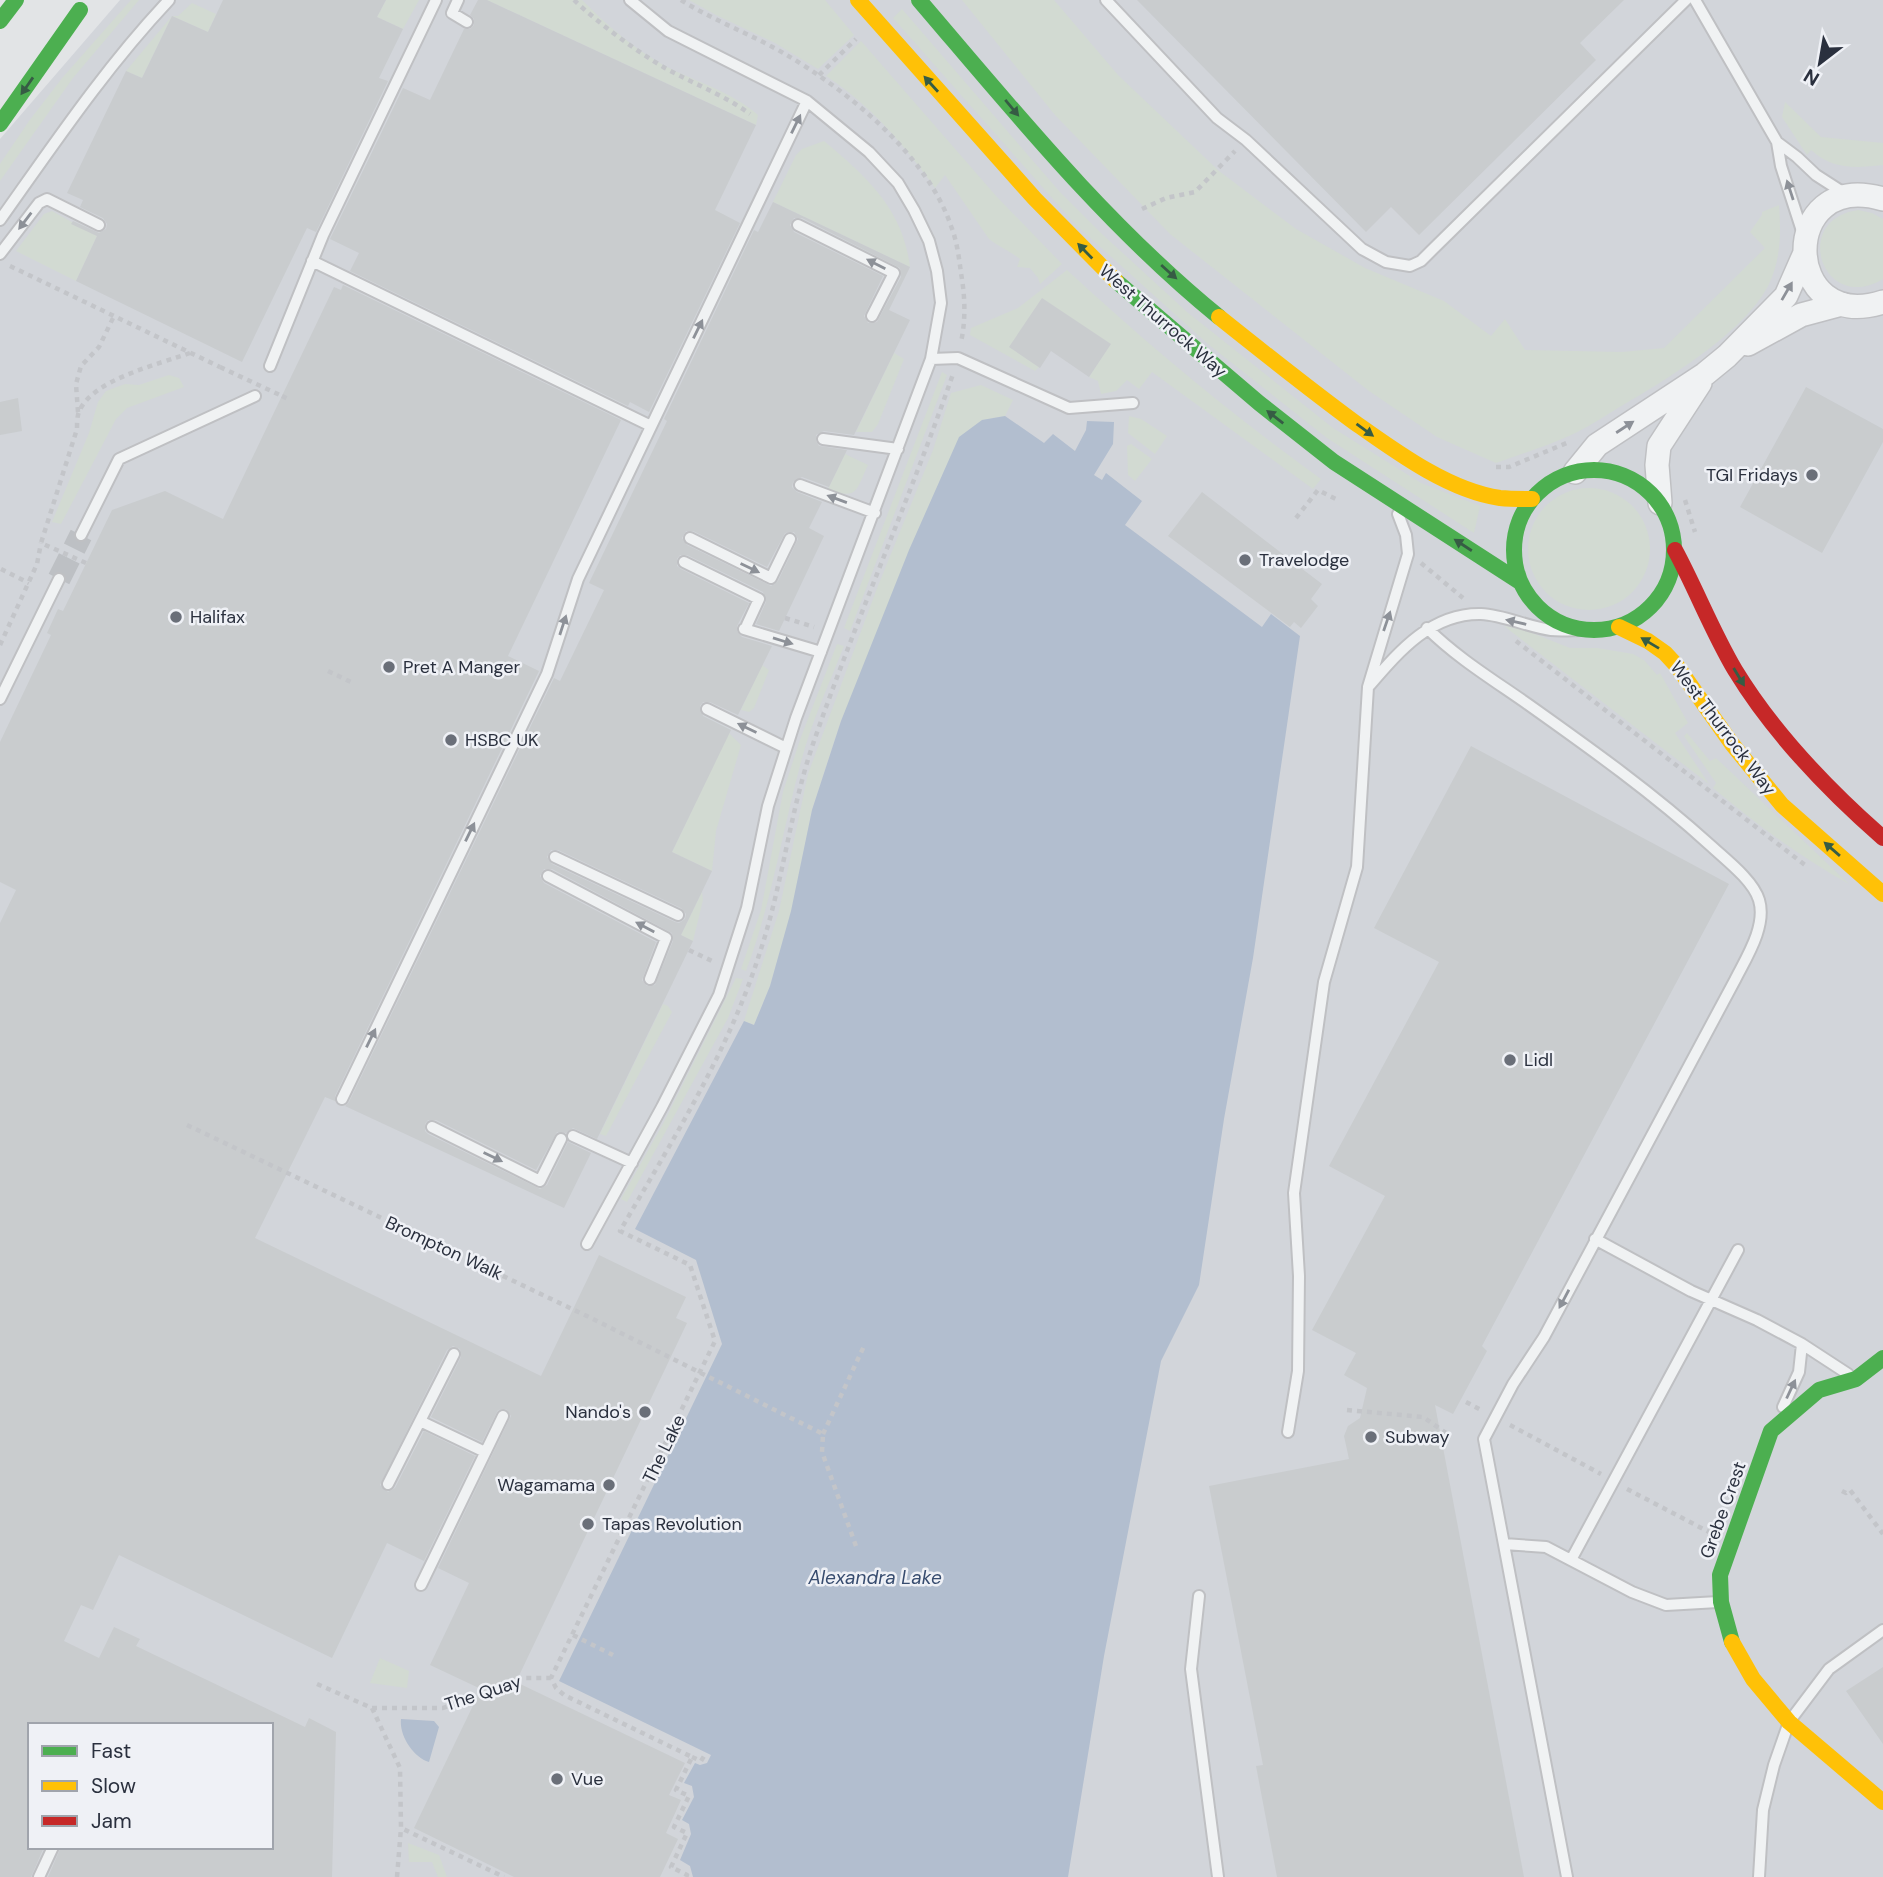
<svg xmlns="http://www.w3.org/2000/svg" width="1883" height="1877" viewBox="0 0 1883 1877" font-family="'DM Sans',sans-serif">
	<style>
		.built { fill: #d2d5da; fill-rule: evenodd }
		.green { fill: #d2dad2 }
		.water { fill: #b2becf }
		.building { fill: #c9ccce; fill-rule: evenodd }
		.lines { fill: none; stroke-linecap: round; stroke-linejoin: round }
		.street-tunnel { stroke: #bdc0c4; stroke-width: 23; stroke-dasharray: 23 11; stroke-linecap: butt }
		.lane-casing { stroke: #bfc0c3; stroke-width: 14 }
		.street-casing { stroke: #bfc0c3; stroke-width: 26 }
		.path { stroke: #c3c5c9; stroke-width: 4.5; stroke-dasharray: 5 5; stroke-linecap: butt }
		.lane { stroke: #f0f2f3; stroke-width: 10 }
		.street { stroke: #f0f2f3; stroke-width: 23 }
		.fast { stroke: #4caf50; stroke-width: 16 }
		.slow { stroke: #ffc107; stroke-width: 16 }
		.jam { stroke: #c62828; stroke-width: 16 }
		.path-bridge { stroke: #c3c5c9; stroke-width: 4.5; stroke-dasharray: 5 5; stroke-linecap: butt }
		.oneway { fill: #365c44 }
		.oneway2 { fill: #8d9198 }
		.poi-dot { fill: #6a6f79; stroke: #eff1f6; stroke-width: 2.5 }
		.labels { text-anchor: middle; stroke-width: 5; stroke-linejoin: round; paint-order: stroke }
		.street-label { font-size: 18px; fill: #2a303e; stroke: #eff1f6 }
		.poi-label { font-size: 18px; fill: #2a303e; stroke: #eff1f6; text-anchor: start }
		.water-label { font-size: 19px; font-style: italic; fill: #374c6f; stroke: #eff1f6 }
	</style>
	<rect width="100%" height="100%" fill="#e2e4e6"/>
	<!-- built -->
	<path class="built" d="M 120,0 L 1883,0 L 1883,1877 L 0,1877 L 0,139 ZM 30,1725 L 271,1725 L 271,1847 L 30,1847 Z"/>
	<!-- green -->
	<path class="green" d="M 131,0 L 139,0 L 73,78 L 0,181 L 0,164 L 29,121 L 63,77 Z
		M 386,0 L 419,0 L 403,29 L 377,17 Z
		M 487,0 L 582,0 C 607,25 635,50 667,67 C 697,82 732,92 758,115 L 756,125 Z
		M 689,0 L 825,0 L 854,35 L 818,69 L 775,43 L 716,15 Z
		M 962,0 L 1054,0 L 1118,75 L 1219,171 L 1296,229 L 1365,268 L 1444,301 L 1491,336 L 1505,319 L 1525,350 L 1622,352 L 1664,348 L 1765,248 L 1750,232 L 1762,215 L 1762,212 L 1779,205 C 1781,232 1781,259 1769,284 C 1745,333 1664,381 1618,408 C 1603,417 1587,428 1571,435 C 1547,446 1521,454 1496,463 L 1437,437 L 1369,391 L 1170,234 L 1055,115 Z
		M 192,3 L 216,14 L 208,32 L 172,16 L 142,78 L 126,71 L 172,16 L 178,16 Z
		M 902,9 L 1059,191 L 1102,234 L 1187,312 L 1333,428 L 1421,483 L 1480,506 L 1474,533 L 1327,438 L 1208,344 L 1076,225 L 893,18 Z
		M 861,41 L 997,197 L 1062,264 L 1040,284 L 1038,278 L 1030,268 L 1017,267 L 1020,259 C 1010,251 999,247 989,239 L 945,175 L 935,188 C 903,144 872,106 826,76 Z
		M 1785,102 L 1821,137 L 1883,143 L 1883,165 C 1855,168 1833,170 1811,150 L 1807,155 L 1782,117 Z
		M 824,141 C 867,177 903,209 910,267 L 773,202 L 796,155 L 802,149 Z
		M 1858,210 L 1872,213 L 1883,219 L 1883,279 C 1823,315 1790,220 1858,210 Z
		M 52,211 L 97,236 L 76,281 L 16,251 L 44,214 Z
		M 1067,270 C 1147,344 1232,415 1321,479 L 1313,489 L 1152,372 L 1139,389 L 1127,380 L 1116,391 L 1101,394 L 1098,381 L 1089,377 L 1110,344 L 1042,299 L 1010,347 L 1039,367 L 1035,371 L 970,335 L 971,328 L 1018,308 Z
		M 894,353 L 904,359 L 878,424 L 872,432 L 856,432 Z
		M 942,372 L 947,375 L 850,631 L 844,628 Z
		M 169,375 L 179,378 L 184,387 L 127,408 L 116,419 L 61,524 L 52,522 L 89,433 L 98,402 L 106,391 L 125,384 L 139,385 Z
		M 981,385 L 1013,400 L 1005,416 L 982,420 L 841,721 L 812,810 L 791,914 L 770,986 L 754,1025 L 744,1021 L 779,911 L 808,774 L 876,591 L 933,450 L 951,393 Z
		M 1129,416 L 1141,419 L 1167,436 L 1155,454 L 1128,433 Z
		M 1131,444 L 1152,459 L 1135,481 L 1128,475 L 1127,446 Z
		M 845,454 L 868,465 C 856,490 858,501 828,489 Z
		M1528 549a61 61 0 1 1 122 0a61 61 0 1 1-122 0Z
		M 1504,626 L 1522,629 L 1570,648 L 1597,648 L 1633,654 L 1644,660 L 1657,675 L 1660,673 L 1688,723 L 1675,733 L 1709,784 Z
		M 837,644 L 844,646 C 829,684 811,723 801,762 C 782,832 772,902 746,971 L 741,969 L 761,910 L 783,792 L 801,737 Z
		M 762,665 L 769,670 L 754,708 L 749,712 L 741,710 Z
		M 729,733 L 741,745 L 716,831 L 712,871 L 672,852 Z
		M 1687,733 L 1710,761 L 1716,758 L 1849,884 C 1800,857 1756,824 1713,788 L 1716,783 L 1684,736 Z
		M 702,892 L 703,900 L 693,941 L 681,935 Z
		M 736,978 L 743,979 L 728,1018 L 627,1202 L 621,1199 L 664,1122 Z
		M 663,1004 L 668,1006 L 672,1012 L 606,1136 L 600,1134 Z
		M 380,1658 L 409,1671 L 407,1688 L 370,1683 Z
		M 408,1843 L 439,1855 L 447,1877 L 438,1877 L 432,1862 L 409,1862 Z"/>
	<!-- water -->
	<path class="water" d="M 1005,416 L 1044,443 L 1053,434 L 1075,451 L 1086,430 L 1087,421 L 1114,422 L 1113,444 L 1094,475 L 1102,480 L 1106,473 L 1142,501 L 1125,525 L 1262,627 L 1271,614 L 1300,636 L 1253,958 L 1224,1119 L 1199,1285 L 1161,1361 L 1104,1656 L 1068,1877 L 693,1877 L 690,1866 L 680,1860 L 691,1834 L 689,1824 L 682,1820 L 694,1797 L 692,1786 L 684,1783 L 695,1763 L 700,1765 L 707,1763 L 711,1755 L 559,1681 L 722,1344 L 696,1260 L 635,1229 L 744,1021 L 754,1025 L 770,986 L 791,911 L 812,810 L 841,721 L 909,550 L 959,437 L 982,420 Z
		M 401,1719 L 434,1721 L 439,1727 L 429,1762 C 413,1757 399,1735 401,1719 Z"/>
	<!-- building -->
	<path class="building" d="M 223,0 L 386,0 L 377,17 L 403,29 L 379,78 L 388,81 L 316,232 L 307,228 L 242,362 L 76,281 L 97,236 L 71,224 L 73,221 L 99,233 L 106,229 L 107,224 L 103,218 L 80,207 L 83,200 L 67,193 L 126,71 L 142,78 L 172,16 L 208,32 Z
		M 478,0 L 487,0 L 756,125 L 715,210 L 740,223 L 649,412 L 630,402 L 628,406 L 350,271 L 359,253 L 330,239 L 403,88 L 430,100 L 464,29 L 470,29 L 474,25 L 474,19 L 470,15 Z
		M 1137,0 L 1624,0 L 1580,43 L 1596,60 L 1419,235 L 1391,207 L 1366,232 Z
		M 773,202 L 910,267 L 889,310 L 910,320 L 854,435 L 824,431 L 816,435 L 816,441 L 819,446 L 847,450 L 829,487 L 802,477 L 793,482 L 792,487 L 797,492 L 822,502 L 809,528 L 824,536 L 779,631 L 756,624 L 766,602 L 763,592 L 687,555 L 680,555 L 677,559 L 677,566 L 681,569 L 749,603 L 737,626 L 737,631 L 742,637 L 772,646 L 738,715 L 710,702 L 703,702 L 700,706 L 703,716 L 731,730 L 672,852 L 712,871 L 681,935 L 693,941 L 597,1139 L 573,1128 L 566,1133 L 557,1132 L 536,1170 L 436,1120 L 428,1120 L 425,1124 L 425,1131 L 428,1134 L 540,1189 L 547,1185 L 568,1142 L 591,1153 L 564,1208 L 345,1106 L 349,1102 L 554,678 L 560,681 L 604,590 L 589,583 L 667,421 L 664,419 L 754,230 L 758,232 ZM 794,218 L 802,218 L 900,268 L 901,277 L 877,322 L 868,323 L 864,316 L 883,276 L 794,232 L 790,225 ZM 686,531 L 693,531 L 767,567 L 785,533 L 794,532 L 798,539 L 778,581 L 771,586 L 687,545 L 682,538 ZM 551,850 L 558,850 L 681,908 L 686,914 L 685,919 L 679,923 L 675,922 L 552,864 L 547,857 ZM 544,869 L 552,869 L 672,933 L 673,941 L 655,985 L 647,986 L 642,980 L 656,942 L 544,883 L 540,876 Z
		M 343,285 L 621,420 L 508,656 L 539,671 L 335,1096 L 335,1101 L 325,1097 L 255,1238 L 541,1376 L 599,1255 L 686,1297 L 676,1318 L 687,1323 L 516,1682 L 685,1763 L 669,1795 L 681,1800 L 666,1833 L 678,1839 L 660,1877 L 514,1877 L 414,1828 L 481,1689 L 430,1665 L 469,1583 L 438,1568 L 511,1416 L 506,1409 L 498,1410 L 482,1442 L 431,1417 L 461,1357 L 460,1349 L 453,1346 L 447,1350 L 380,1485 L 388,1492 L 395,1488 L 424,1431 L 475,1456 L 424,1561 L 387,1543 L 332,1658 L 119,1555 L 93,1610 L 81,1605 L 64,1641 L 99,1658 L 114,1627 L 140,1639 L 136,1646 L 305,1727 L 309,1718 L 336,1732 L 332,1877 L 48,1877 L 61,1847 L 271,1847 L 271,1725 L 30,1725 L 30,1847 L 44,1847 L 31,1877 L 0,1877 L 0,923 L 16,890 L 0,882 L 0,742 L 51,635 L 47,633 L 58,609 L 63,611 L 112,510 L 165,491 L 223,519 L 334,287 L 341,290 Z
		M 1042,298 L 1111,344 L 1089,377 L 1051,351 L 1040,368 L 1009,347 Z
		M 1806,387 L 1883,429 L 1883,442 L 1822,553 L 1740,507 Z
		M 18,398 L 22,431 L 0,435 L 0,402 Z
		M 1202,492 L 1322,584 L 1311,599 L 1318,606 L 1301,628 L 1294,622 L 1290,627 L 1168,536 Z
		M 1471,746 L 1729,884 L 1482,1346 L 1487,1351 L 1453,1414 L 1435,1405 L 1524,1877 L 1277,1877 L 1256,1766 L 1263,1765 L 1209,1486 L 1349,1459 L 1344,1436 L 1348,1426 L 1360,1418 L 1367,1388 L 1344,1375 L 1356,1353 L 1312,1330 L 1385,1196 L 1329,1166 L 1439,962 L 1374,928 Z
		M 1883,1667 L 1883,1744 L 1846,1691 Z"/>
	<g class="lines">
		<!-- street-tunnel -->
		<path class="street-tunnel" d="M 59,579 L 81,535"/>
		<!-- lane casing -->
		<g class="lane-casing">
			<path id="lane" d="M 458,0 L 452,13 L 467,22
				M 1106,0 L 1217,118 L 1246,140 L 1362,249 L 1386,262 L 1410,266 L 1421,261 L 1432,250 L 1686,0
				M 1695,0 L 1777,142 L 1781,166 L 1803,234
				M 1777,142 L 1797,157 L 1816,175 L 1847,195
				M 0,220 C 54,144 105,68 169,0
				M 798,225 L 894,273 L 872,316
				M 0,254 L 39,203 L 47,199 L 99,225
				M 312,261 L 651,426
				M 931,359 L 958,358 L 1069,408 L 1133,403
				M 270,366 L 323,235 L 436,0
				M 823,439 L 898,449
				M 800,485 L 875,513
				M 81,535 L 119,459 L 255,396
				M 690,538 L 771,578 L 790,539
				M 684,562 L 759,599 L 747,625
				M 1427,628 C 1457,658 1495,681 1529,705 C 1591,749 1654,794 1710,845 C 1725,859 1753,880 1759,900 C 1767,926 1746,958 1735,980 L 1544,1337 L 1513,1384 L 1484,1439 L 1567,1877
				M 744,629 L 821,652
				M 1370,685 C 1400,650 1432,613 1481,614 C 1504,615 1528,627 1551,630 C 1561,631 1573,630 1584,630
				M 0,699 L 59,579
				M 707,709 L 786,748
				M 555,857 L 678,915
				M 548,876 L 666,938 L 650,979
				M 342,1099 L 547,674 L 578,579 L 807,101
				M 432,1127 L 540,1181 L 561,1139
				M 573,1136 L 632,1163
				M 1595,1239 L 1691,1291 L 1757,1320 L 1802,1344 L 1848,1374
				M 587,1244 L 662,1107 L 719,995 L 747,908 L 768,806 L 796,718 L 931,359 L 941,303 L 937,271 L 929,241 L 914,210 L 898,183 L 869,152 L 807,101 L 668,31 L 630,0
				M 1783,1407 L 1799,1372 L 1802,1344
				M 420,1421 L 485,1452
				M 1288,1432 L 1298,1371 L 1299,1276 L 1294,1193 L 1324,982 L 1357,867 L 1368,687 L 1408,554 L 1406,535 L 1398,514
				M 388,1484 L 454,1354
				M 1504,1544 L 1546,1547 L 1632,1592 L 1666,1605 L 1718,1602
				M 1571,1560 L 1738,1250
				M 421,1585 L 503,1416
				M 1199,1596 L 1191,1669 L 1218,1877
				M 39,1877 L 53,1847
				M 1759,1877 L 1763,1810 L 1774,1765 L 1789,1722 L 1829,1669 L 1883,1630"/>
		</g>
		<!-- street casing -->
		<g class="street-casing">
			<path id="street" d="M 1883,199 C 1777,168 1781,335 1883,302
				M 1748,344 L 1801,315 L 1842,304
				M 1575,472 L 1597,445 L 1705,374 L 1727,356 L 1786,296 L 1804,255
				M 1660,503 L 1657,465 L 1659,446 L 1700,383"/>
		</g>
		<!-- path -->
		<path class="path" d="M 574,0 C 598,23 636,51 665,68 C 694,84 724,95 750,114
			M 681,0 C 714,21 751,34 785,54 C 848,91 927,155 951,226 C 957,241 959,258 961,273 C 965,296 966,319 961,342
			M 819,75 L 856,39
			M 1142,209 L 1166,198 L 1195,192 L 1235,151
			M 10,266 L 220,367
			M 282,396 L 288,399
			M 78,412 L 76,384 L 81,366 L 99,347 L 114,316
			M 1496,467 L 1509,467 L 1569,442
			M 1685,500 L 1695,532
			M 1296,518 L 1318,490 L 1338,500
			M 86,563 L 41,543 L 77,429 C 77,424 77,416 79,412 C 91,380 159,364 190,353
			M 1421,563 L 1463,598
			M 1,569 L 29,583
			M 785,618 L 814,627
			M 1516,641 L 1805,865
			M 0,645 L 37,564 L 41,543
			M 328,671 L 355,684
			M 689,950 L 712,961
			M 187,1125 L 591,1318 L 823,1434 L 822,1452 L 856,1546
			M 1466,1402 L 1481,1410
			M 1347,1410 L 1423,1417 L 1449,1435
			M 1510,1425 L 1601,1474
			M 823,1434 L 865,1344
			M 1627,1489 L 1709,1532
			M 1842,1491 L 1846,1493 L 1850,1490 L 1883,1534
			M 573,1635 L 613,1655
			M 317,1684 L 372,1708 L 443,1708 L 519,1678 L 551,1678
			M 372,1708 L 400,1768 L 401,1828 L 504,1877
			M 692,1757 L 701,1761 L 706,1753
			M 397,1877 L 401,1828
			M 686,1877 L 687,1875 L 671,1867 L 687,1833 L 674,1827 L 689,1796 L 676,1790 L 692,1757 L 564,1695 L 556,1688 L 551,1678 L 715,1341 L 690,1265 L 620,1231 C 672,1141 729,1051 760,952 C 783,883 790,810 814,741 C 857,617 910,498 953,374"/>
		<!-- lane -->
		<use href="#lane" class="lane"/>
		<!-- street -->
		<use href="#street" class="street"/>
		<!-- fast -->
		<path class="fast" d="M 919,0 C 1014,111 1106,225 1219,317
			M 0,21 L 16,0
			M 0,124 L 80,10
			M 1116,281 L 1259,403 L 1334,462 L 1520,582
			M1514 550a80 80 0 1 1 160 0a80 80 0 1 1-160 0Z
			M 1732,1642 L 1721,1602 L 1720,1575 L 1771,1431 L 1819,1390 L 1856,1379 L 1883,1358"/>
		<!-- slow -->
		<path class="slow" d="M 858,0 L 1035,199 L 1116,281
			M 1219,317 C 1264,353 1308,388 1354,422 C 1395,451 1449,491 1500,498 C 1510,499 1522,499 1532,499
			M 1619,627 L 1648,641 L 1665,653 L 1677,666 L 1732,744 L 1782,805 L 1883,894
			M 1732,1642 L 1753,1679 L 1789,1722 L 1883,1802"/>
		<!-- jam -->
		<path class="jam" d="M 1675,550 C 1696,589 1712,631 1735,670 C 1774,734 1826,788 1883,838"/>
		<!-- path-bridge -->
		<path class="path-bridge" d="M 220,367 L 282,396"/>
	</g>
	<!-- one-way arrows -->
	<defs><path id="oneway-solid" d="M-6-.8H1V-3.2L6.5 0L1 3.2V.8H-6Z" transform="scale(1.75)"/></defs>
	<g class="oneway">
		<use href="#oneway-solid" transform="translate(931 84) rotate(-132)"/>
		<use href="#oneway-solid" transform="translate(27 86) rotate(125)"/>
		<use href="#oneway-solid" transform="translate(1012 108) rotate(50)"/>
		<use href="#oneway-solid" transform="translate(1085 251) rotate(-134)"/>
		<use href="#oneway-solid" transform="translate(1169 272) rotate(42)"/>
		<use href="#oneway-solid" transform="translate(1275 417) rotate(-142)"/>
		<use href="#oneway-solid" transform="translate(1365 430) rotate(36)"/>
		<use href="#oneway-solid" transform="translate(1463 545) rotate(-147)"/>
		<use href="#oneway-solid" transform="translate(1650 643) rotate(-149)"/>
		<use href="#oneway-solid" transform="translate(1739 677) rotate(59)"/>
		<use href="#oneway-solid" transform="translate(1832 849) rotate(-139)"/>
	</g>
	<g class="oneway2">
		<use href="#oneway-solid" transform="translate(796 124) rotate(-64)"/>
		<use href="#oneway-solid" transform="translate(1790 190) rotate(-108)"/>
		<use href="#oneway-solid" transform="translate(25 221) rotate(127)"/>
		<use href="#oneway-solid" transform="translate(876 264) rotate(-153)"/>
		<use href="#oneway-solid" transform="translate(1787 291) rotate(-60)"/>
		<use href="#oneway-solid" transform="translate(698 329) rotate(-64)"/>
		<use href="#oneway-solid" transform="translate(1625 427) rotate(-33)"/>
		<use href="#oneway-solid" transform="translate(837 499) rotate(-160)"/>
		<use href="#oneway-solid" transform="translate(750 568) rotate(26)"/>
		<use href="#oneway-solid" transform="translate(1387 621) rotate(-71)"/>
		<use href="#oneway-solid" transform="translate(1516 622) rotate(-167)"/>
		<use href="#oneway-solid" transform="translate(563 625) rotate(-72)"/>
		<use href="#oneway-solid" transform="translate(783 641) rotate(17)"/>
		<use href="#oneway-solid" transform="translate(747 728) rotate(-154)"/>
		<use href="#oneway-solid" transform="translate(470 832) rotate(-64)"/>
		<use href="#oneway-solid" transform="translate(645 927) rotate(-152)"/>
		<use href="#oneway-solid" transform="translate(371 1038) rotate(-64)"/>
		<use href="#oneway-solid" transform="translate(493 1157) rotate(26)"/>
		<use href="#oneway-solid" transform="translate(1564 1299) rotate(118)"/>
		<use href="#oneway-solid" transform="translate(1791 1389) rotate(-65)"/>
	</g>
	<!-- markers -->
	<g class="poi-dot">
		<circle cx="1812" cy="475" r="7"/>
		<circle cx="1245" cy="560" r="7"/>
		<circle cx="176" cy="617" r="7"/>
		<circle cx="389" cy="667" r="7"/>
		<circle cx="451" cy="740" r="7"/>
		<circle cx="1510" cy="1060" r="7"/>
		<circle cx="645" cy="1412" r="7"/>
		<circle cx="1371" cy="1437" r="7"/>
		<circle cx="609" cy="1485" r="7"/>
		<circle cx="588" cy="1524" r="7"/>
		<circle cx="557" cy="1779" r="7"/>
	</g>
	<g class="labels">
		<!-- street labels -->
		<g class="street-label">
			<text transform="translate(1163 321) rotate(41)" y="6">West Thurrock Way</text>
			<text transform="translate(1723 728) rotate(53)" y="6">West Thurrock Way</text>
			<text transform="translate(444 1248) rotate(25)" y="6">Brompton Walk</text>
			<text transform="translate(664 1449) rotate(-64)" y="6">The Lake</text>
			<text transform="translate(1723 1510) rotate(-70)" y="6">Grebe Crest</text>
			<text transform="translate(483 1693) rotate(-18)" y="6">The Quay</text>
		</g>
		<!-- poi labels -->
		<g class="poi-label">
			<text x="1798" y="481" text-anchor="end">TGI Fridays</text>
			<text x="1259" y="566">Travelodge</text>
			<text x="190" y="623">Halifax</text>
			<text x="403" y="673">Pret A Manger</text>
			<text x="465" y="746">HSBC UK</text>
			<text x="1524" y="1066">Lidl</text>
			<text x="631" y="1418" text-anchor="end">Nando's</text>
			<text x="1385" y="1443">Subway</text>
			<text x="595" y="1491" text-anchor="end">Wagamama</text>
			<text x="602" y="1530">Tapas Revolution</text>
			<text x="571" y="1785">Vue</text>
		</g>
		<!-- water labels -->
		<g class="water-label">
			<text x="875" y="1584">Alexandra Lake</text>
		</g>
	</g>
	<!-- legend -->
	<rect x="28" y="1723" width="245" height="126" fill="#eff1f6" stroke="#a0a4ac" stroke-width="2"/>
	<rect x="42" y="1746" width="35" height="10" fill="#4caf50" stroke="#a0a4ac" stroke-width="2"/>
	<text x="91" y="1758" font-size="21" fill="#2a303e">Fast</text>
	<rect x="42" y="1781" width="35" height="10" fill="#ffc107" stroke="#a0a4ac" stroke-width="2"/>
	<text x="91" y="1793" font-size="21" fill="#2a303e">Slow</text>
	<rect x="42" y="1816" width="35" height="10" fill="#c62828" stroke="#a0a4ac" stroke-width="2"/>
	<text x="91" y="1828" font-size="21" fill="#2a303e">Jam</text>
	<!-- north arrow -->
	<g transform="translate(1820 63) rotate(211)" stroke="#eff1f6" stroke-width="5" paint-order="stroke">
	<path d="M0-5L12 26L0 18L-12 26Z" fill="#2a303e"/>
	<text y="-10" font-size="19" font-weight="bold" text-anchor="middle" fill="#2a303e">N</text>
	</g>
</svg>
